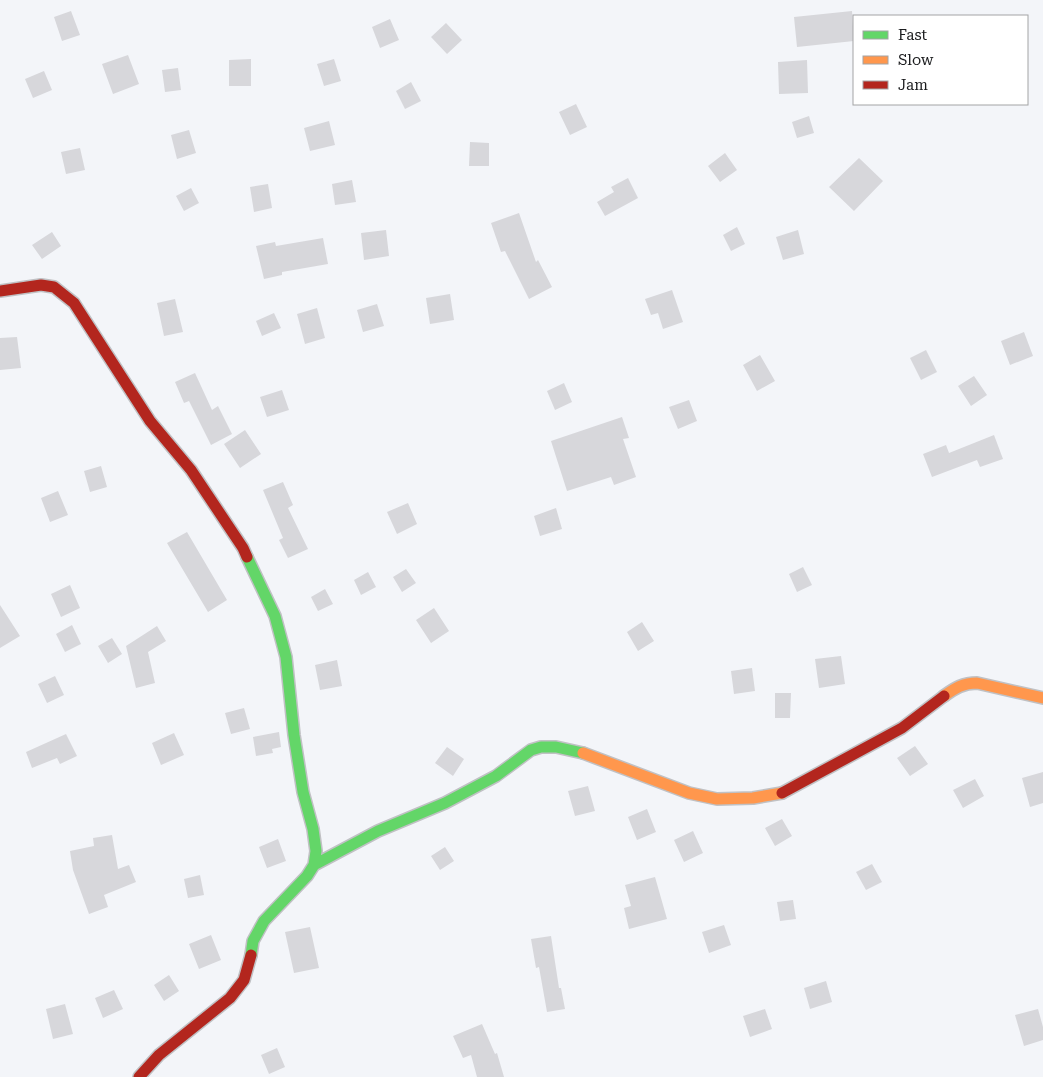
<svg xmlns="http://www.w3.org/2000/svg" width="1043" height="1077" viewBox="0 0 1043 1077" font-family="'Roboto Serif',serif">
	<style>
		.building { fill: #d7d7db }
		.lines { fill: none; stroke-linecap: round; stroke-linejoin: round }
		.fast-casing { stroke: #c0c1c4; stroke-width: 14 }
		.slow-casing { stroke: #c0c1c4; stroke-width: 14 }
		.jam-casing { stroke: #c0c1c4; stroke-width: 14 }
		.fast { stroke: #63d668; stroke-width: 11 }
		.slow { stroke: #ff974d; stroke-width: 11 }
		.jam { stroke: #b3261e; stroke-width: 11 }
	</style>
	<rect width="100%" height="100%" fill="#f3f5f9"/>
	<!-- building -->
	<path class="building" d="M 71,11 L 80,35 L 62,41 L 54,17 Z
		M 852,11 L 854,41 L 797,47 L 794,17 Z
		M 390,19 L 399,40 L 380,48 L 372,27 Z
		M 446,23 L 462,40 L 447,54 L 431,37 Z
		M 128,55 L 139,84 L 113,94 L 102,64 Z
		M 251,59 L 251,86 L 229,86 L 229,60 Z
		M 334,59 L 341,81 L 324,86 L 317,64 Z
		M 807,60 L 808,93 L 779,94 L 778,62 Z
		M 178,68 L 181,90 L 165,92 L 162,70 Z
		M 44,71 L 52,90 L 33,98 L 25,79 Z
		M 411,82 L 421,101 L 405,109 L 396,91 Z
		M 576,104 L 587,127 L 570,135 L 559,112 Z
		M 809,116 L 814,133 L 797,138 L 792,122 Z
		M 329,121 L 335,145 L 310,151 L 304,128 Z
		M 189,130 L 196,153 L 177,159 L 171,135 Z
		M 470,142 L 489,143 L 489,166 L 469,166 Z
		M 80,148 L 85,170 L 66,174 L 61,152 Z
		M 725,153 L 737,170 L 720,182 L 708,166 Z
		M 859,158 L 883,181 L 854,211 L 829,187 Z
		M 628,178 L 638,198 L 605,216 L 597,202 L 614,192 L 611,187 Z
		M 352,180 L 356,202 L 335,205 L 332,184 Z
		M 268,184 L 272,208 L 254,212 L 250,187 Z
		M 191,188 L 199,203 L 184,211 L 176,196 Z
		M 519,213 L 536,262 L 538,260 L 552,287 L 529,299 L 505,251 L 501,252 L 491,223 Z
		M 737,227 L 745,244 L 731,251 L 723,235 Z
		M 386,230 L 389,256 L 364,260 L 361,233 Z
		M 798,230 L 804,254 L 783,260 L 776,237 Z
		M 52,232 L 61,246 L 42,259 L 32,245 Z
		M 323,238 L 328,264 L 282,272 L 282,275 L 264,279 L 256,246 L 275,242 L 276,246 Z
		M 672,290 L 683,322 L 663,329 L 658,313 L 651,315 L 645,299 Z
		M 450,294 L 454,320 L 430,324 L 426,298 Z
		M 175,299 L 183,332 L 164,336 L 157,303 Z
		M 377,304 L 384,326 L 363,332 L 357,310 Z
		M 317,308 L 325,338 L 305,344 L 297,314 Z
		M 274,313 L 281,328 L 262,336 L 256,321 Z
		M 1024,332 L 1033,356 L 1010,365 L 1001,341 Z
		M 17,337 L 21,368 L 0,370 L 0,338 Z
		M 926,350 L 937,372 L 921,380 L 910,358 Z
		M 760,355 L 775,381 L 757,391 L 743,365 Z
		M 195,373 L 212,410 L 218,406 L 232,434 L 211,445 L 189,401 L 184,403 L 175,382 Z
		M 974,376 L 987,395 L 971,406 L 958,386 Z
		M 564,383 L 572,402 L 555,410 L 547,391 Z
		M 282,390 L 289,410 L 267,417 L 260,397 Z
		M 689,400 L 697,421 L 678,429 L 669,407 Z
		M 622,417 L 629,438 L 623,439 L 636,477 L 614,485 L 611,477 L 567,491 L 551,441 Z
		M 245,430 L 261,454 L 240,468 L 224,444 Z
		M 994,435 L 1003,459 L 980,467 L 977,460 L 932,477 L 923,454 L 946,445 L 949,453 Z
		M 101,466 L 107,487 L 90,492 L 84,471 Z
		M 283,482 L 293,505 L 288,508 L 308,549 L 288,558 L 279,540 L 283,538 L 263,490 Z
		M 58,491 L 68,515 L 50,522 L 41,498 Z
		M 408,503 L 417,524 L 397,534 L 387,512 Z
		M 556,508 L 562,529 L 540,536 L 534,516 Z
		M 187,532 L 227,600 L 208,612 L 167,543 Z
		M 803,567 L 812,585 L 797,592 L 789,574 Z
		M 406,569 L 416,583 L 402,592 L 393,577 Z
		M 368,572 L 376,587 L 361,595 L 354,580 Z
		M 70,585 L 80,608 L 61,617 L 51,594 Z
		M 325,589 L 333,604 L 318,611 L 311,597 Z
		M 0,605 L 20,636 L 0,648 Z
		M 434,608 L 449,631 L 431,643 L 416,620 Z
		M 642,622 L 654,641 L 638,651 L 627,632 Z
		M 72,625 L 81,644 L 65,652 L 56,634 Z
		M 157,626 L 166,641 L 148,652 L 155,683 L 136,688 L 126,646 Z
		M 112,638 L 122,654 L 108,663 L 98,646 Z
		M 841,656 L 845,684 L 819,688 L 815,659 Z
		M 337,660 L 342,686 L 320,690 L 315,665 Z
		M 752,668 L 755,691 L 734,694 L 731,671 Z
		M 55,676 L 64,695 L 47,703 L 38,684 Z
		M 775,693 L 791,693 L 790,718 L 775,718 Z
		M 244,708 L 250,729 L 231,734 L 225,713 Z
		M 279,732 L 281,747 L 272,749 L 273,753 L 256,756 L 253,737 Z
		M 174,733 L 184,755 L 161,765 L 152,743 Z
		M 66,734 L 77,756 L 60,764 L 57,758 L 32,768 L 26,752 Z
		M 915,746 L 928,764 L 910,776 L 897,758 Z
		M 447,747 L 464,759 L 453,776 L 435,763 Z
		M 1043,772 L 1043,803 L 1030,807 L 1022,778 Z
		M 975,779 L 984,796 L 963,808 L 953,790 Z
		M 588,786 L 595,811 L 575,816 L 568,791 Z
		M 647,809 L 656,832 L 637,840 L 628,817 Z
		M 782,819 L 792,836 L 775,846 L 765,828 Z
		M 693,831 L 703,853 L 684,862 L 674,840 Z
		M 112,835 L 118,869 L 129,865 L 136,882 L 104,895 L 108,907 L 89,914 L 73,870 L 70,851 L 94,846 L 93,838 Z
		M 278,839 L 286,861 L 267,868 L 259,847 Z
		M 445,847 L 454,861 L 440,870 L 431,856 Z
		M 872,864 L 882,882 L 866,890 L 856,872 Z
		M 200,875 L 204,895 L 188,898 L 184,879 Z
		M 655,877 L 667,919 L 629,929 L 624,908 L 631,906 L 625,885 Z
		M 793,900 L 796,919 L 780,921 L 777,902 Z
		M 724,925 L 731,945 L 709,953 L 702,932 Z
		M 310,927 L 319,968 L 294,973 L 285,932 Z
		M 211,935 L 221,960 L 199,969 L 189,944 Z
		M 551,936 L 559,988 L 561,988 L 565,1009 L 547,1012 L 539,967 L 536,968 L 531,939 Z
		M 169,975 L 179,991 L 164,1001 L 154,985 Z
		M 826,981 L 832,1002 L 810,1009 L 804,988 Z
		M 114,990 L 123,1009 L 103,1018 L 95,998 Z
		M 65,1004 L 73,1034 L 53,1039 L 46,1009 Z
		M 765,1009 L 772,1029 L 750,1037 L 743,1016 Z
		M 1038,1009 L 1043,1027 L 1043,1040 L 1024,1046 L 1015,1015 Z
		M 482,1024 L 495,1054 L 497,1053 L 504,1077 L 477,1077 L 471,1055 L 463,1058 L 453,1036 Z
		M 277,1048 L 285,1067 L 269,1074 L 261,1055 Z"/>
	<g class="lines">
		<!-- fast casing -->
		<g class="fast-casing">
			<path id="fast" d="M 247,557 L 275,616 L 286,657 L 294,735 L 303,792 L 313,829 L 316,851 L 314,865 L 307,876 L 264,921 L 253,941 L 251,955
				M 314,865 L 378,831 L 445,803 L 496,776 L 531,750 L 541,747 L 556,747 L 583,753"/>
		</g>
		<!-- slow casing -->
		<g class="slow-casing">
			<path id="slow" d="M 944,696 C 955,688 963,683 977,683 L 1043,698
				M 583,753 L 689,793 L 717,799 L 753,798 L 782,793"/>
		</g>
		<!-- jam casing -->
		<g class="jam-casing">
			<path id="jam" d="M 0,291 L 41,285 L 54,287 L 74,303 L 150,421 L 191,470 L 243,548 L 247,557
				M 782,793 L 902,728 L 944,696
				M 139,1077 L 159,1055 L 230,998 L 244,980 L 251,955"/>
		</g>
		<!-- fast -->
		<use href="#fast" class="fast"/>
		<!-- slow -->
		<use href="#slow" class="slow"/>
		<!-- jam -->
		<use href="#jam" class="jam"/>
	</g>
	<!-- legend -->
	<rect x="853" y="15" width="175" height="90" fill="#ffffff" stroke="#a3a4a5"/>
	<rect x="863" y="31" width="25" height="8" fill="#63d668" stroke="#a3a4a5"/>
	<text x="898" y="40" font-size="15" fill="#1a1b1d">Fast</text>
	<rect x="863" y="56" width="25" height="8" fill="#ff974d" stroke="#a3a4a5"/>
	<text x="898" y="65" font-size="15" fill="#1a1b1d">Slow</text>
	<rect x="863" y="81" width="25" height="8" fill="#b3261e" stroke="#a3a4a5"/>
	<text x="898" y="90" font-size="15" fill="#1a1b1d">Jam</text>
</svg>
